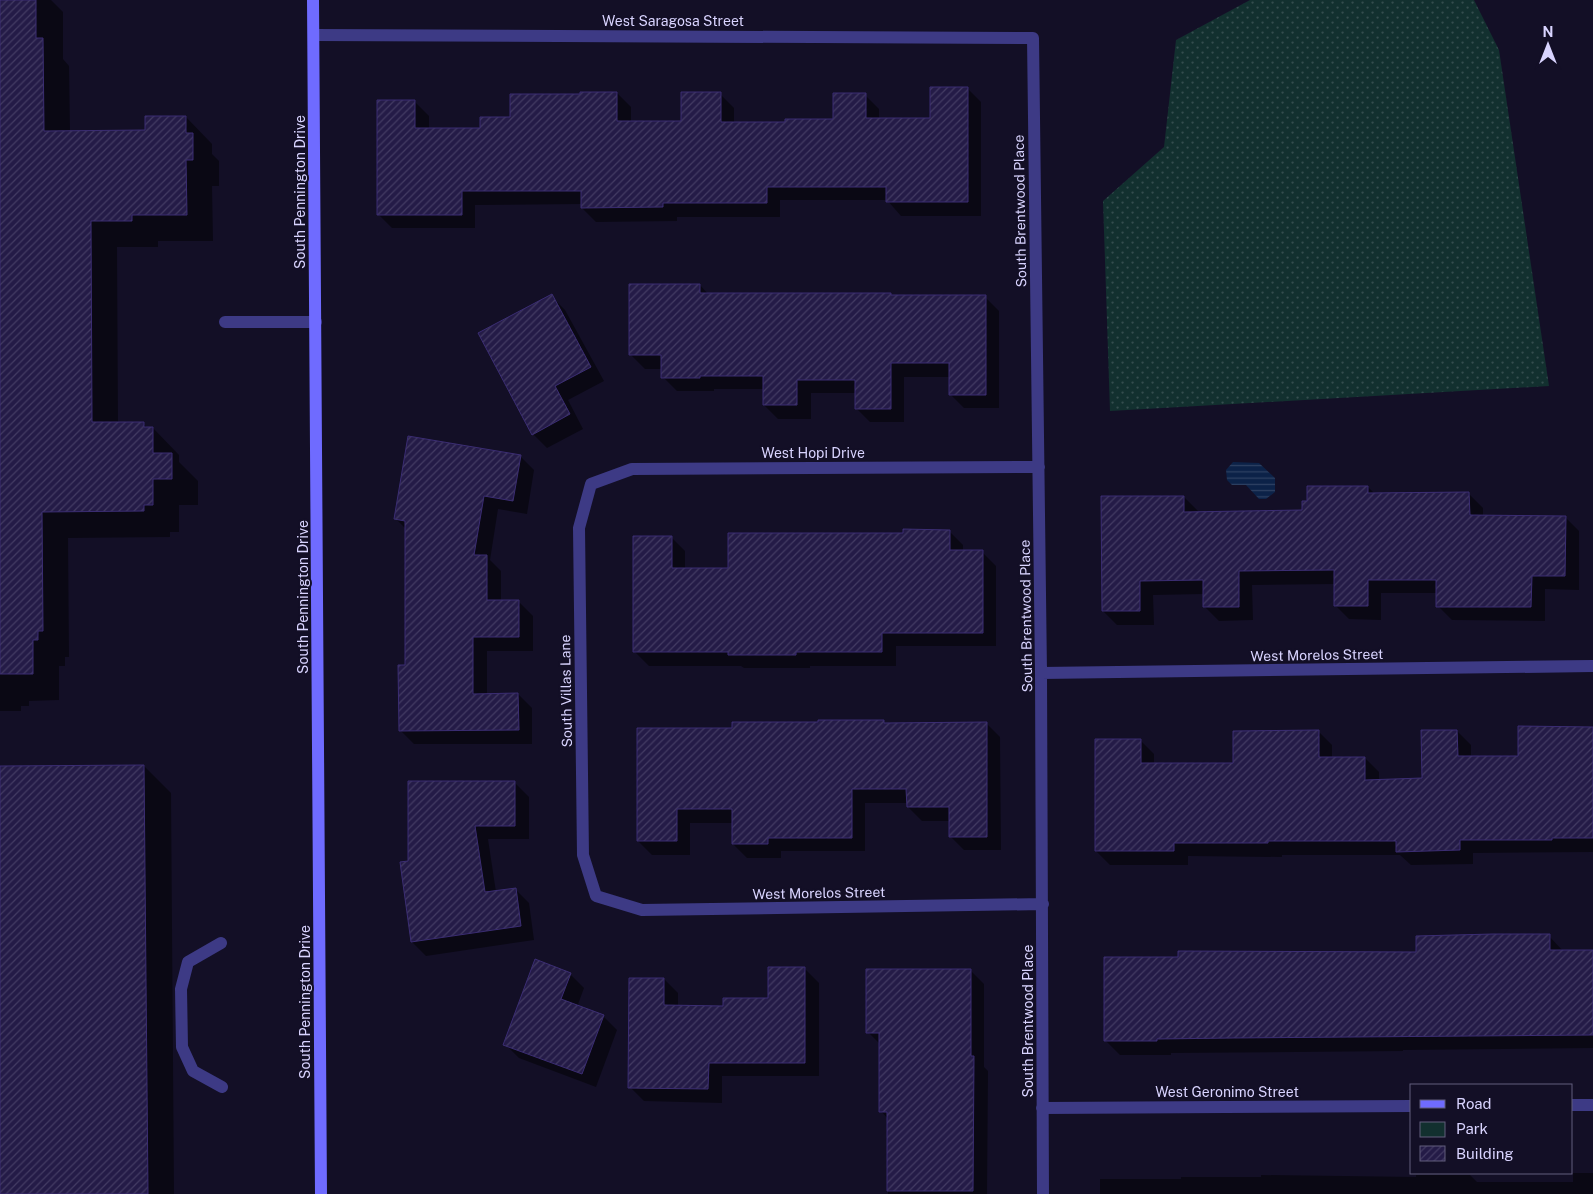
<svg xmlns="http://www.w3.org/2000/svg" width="1593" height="1194" viewBox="0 0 1593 1194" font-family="'Public Sans',sans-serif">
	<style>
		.green { fill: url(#green-dots) }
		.water { fill: url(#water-rules) }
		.shadow { fill: #0007 }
		.building { fill: url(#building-hatch); stroke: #3b2d73 }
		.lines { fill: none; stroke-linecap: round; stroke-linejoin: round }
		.lane { stroke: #3d3a85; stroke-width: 12 }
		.street { stroke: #3d3a85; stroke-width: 12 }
		.secondary { stroke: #6f6bff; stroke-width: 12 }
		.labels { text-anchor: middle; stroke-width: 4; stroke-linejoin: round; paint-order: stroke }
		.street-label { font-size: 14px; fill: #d9d4ff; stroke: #130f26 }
	</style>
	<defs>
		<pattern id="green-dots" width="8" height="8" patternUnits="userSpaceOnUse" patternTransform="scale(1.25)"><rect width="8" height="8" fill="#12302f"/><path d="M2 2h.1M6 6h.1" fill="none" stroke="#344d4e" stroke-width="1.8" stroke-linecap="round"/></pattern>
		<pattern id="water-rules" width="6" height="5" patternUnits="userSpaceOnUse" patternTransform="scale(1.25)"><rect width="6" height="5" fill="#0c2248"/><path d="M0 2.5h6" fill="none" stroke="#2f4163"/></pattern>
		<pattern id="building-hatch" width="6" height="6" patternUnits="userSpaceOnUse" patternTransform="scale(1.25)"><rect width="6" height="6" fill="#241b47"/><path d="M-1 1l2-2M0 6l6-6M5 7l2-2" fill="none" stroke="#433b63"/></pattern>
	</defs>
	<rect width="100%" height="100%" fill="#130f26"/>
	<!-- green -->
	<path class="green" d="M 1250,0 L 1474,0 L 1499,50 L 1549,386 L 1110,411 L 1103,201 L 1164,147 L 1176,40 Z"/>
	<!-- water -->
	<path class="water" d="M 1233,462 L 1259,463 L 1275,478 L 1275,492 L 1266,499 L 1259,499 L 1246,485 L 1232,485 L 1227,480 L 1226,470 Z"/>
	<!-- shadow -->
	<path class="shadow" d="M 0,0 L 51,0 L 63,12 L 63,59 L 69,66 L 70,132 L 146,131 L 186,117 L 212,144 L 212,154 L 219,161 L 219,186 L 212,186 L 213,241 L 158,241 L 158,247 L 117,247 L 118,424 L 143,424 L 148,428 L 153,428 L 179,455 L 179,462 L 198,481 L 198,505 L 179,505 L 179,532 L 170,532 L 170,537 L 68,538 L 69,657 L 65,657 L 65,666 L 59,666 L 59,700 L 29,701 L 29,706 L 21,706 L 21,711 L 0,711 Z
		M 967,88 L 981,102 L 981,216 L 901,216 L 887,200 L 780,200 L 780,217 L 677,217 L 677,221 L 596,222 L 582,208 L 582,204 L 475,205 L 475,228 L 392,228 L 378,214 L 415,102 L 429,116 L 429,129 L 481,129 L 581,95 L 617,93 L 631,107 L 631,122 L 682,122 L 720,94 L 734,108 L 734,123 L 786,123 L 835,120 L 865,95 L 879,109 L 879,119 L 931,119 Z
		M 700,285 L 708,294 L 890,294 L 893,297 L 985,297 L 999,311 L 999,408 L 964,408 L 950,394 L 950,377 L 904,377 L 904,422 L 870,422 L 856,408 L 856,393 L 811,393 L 811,419 L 778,419 L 764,405 L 764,389 L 714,389 L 714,391 L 677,391 L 663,377 L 663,369 L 645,369 L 631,355 Z
		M 551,296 L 565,310 L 604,381 L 568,400 L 583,429 L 547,448 L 533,434 Z
		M 520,456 L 534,470 L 527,514 L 498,509 L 490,560 L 501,571 L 501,602 L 519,602 L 533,616 L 533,651 L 487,651 L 487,695 L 518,694 L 532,708 L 532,744 L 414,744 L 400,730 L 407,666 L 407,530 L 396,519 Z
		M 1368,487 L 1375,494 L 1469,494 L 1483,508 L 1483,516 L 1565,517 L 1579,531 L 1579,590 L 1545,589 L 1545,621 L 1452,620 L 1438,606 L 1438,593 L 1381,593 L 1381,620 L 1349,619 L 1335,605 L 1335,584 L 1252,585 L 1253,620 L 1219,621 L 1205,607 L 1204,594 L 1153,595 L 1154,625 L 1117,625 L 1103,611 L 1184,497 L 1198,511 L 1198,513 L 1303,511 Z
		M 949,531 L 963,545 L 963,552 L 982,552 L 996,566 L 996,646 L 896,646 L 896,666 L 810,666 L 810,668 L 744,668 L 741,666 L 649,666 L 635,652 L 671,537 L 685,551 L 685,569 L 730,569 L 904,534 Z
		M 883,721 L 886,724 L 986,723 L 1000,737 L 1001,850 L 964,850 L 950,836 L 950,821 L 922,821 L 908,807 L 908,803 L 865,803 L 865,851 L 781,851 L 781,858 L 747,858 L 733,844 L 733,823 L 690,823 L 690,855 L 652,855 L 638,841 L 733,729 Z
		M 1593,728 L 1593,852 L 1473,853 L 1473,864 L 1411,865 L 1400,855 L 1282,855 L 1282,857 L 1188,856 L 1188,865 L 1110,865 L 1096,851 L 1140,740 L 1154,754 L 1154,764 L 1234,764 L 1318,731 L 1332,745 L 1332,758 L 1365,758 L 1379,772 L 1379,781 L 1423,780 L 1457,731 L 1471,745 L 1471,757 L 1519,757 Z
		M 144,766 L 171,793 L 174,1194 L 0,1194 L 0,767 Z
		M 515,783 L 529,797 L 529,839 L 488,839 L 496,892 L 515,889 L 529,903 L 534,940 L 426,956 L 412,942 L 409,862 Z
		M 1549,936 L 1563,951 L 1593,951 L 1593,1048 L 1403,1050 L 1403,1051 L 1171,1053 L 1171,1055 L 1120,1055 L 1106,1041 L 1179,958 L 1418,953 Z
		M 805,969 L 819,983 L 819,1076 L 722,1076 L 722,1103 L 644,1101 L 630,1087 L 664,979 L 678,993 L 678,1006 L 724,1007 L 769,999 Z
		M 970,970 L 984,984 L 984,1067 L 988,1071 L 987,1194 L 888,1194 L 888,1119 L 881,1111 L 881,1045 L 868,1032 Z
		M 570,974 L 584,988 L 577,1007 L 603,1016 L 617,1030 L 596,1087 L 519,1058 L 505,1044 Z
		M 1573,1173 L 1593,1173 L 1593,1194 L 1100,1194 L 1100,1179 L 1181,1179 L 1181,1177 L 1261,1177 L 1261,1175 L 1416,1177 L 1416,1175 L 1470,1175 L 1477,1182 L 1573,1182 Z"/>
	<!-- building -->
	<path class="building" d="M 0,0 L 36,0 L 36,38 L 43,38 L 44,131 L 145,130 L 145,116 L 186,116 L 186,133 L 193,133 L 193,160 L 186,160 L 187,215 L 132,215 L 132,221 L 91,221 L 92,422 L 144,422 L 144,427 L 153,427 L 153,453 L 172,453 L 172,479 L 153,479 L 153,505 L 144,505 L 144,511 L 42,512 L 43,631 L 38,631 L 38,640 L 33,640 L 33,674 L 0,674 Z
		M 930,87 L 968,87 L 968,202 L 886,202 L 886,187 L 767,187 L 767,203 L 663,203 L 663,207 L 581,208 L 581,191 L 462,191 L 462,215 L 377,215 L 377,100 L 415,100 L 415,128 L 480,128 L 480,117 L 510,117 L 510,94 L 580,94 L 580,92 L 617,92 L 617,121 L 681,121 L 681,92 L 721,92 L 721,122 L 785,122 L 785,119 L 833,119 L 833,93 L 866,93 L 866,118 L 930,118 Z
		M 629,284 L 700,284 L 700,293 L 891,293 L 891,295 L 986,295 L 986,395 L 949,395 L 949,363 L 891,363 L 891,409 L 855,409 L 855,380 L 797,380 L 797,405 L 763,405 L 763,376 L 700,376 L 700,378 L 661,378 L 661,355 L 629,355 Z
		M 552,294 L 591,367 L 555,386 L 570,414 L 532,435 L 478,333 Z
		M 408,436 L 521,455 L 513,501 L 484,496 L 474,555 L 487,555 L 487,600 L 519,600 L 519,637 L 473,637 L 473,694 L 518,693 L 519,730 L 399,731 L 398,665 L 405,665 L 405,521 L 394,519 Z
		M 1307,486 L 1368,486 L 1368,493 L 1469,492 L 1470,515 L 1566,516 L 1565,576 L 1532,576 L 1531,607 L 1436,607 L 1436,580 L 1368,580 L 1368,606 L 1334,606 L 1334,570 L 1239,571 L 1239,607 L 1203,607 L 1203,580 L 1140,581 L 1140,611 L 1102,611 L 1101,496 L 1184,496 L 1184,512 L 1302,510 L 1302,501 L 1307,501 Z
		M 903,529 L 950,530 L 950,550 L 983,550 L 983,633 L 882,633 L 882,652 L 796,652 L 796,655 L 728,655 L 728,652 L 633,652 L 633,536 L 672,536 L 672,568 L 728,568 L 728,533 L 903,533 Z
		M 818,720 L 884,720 L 884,723 L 987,722 L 987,837 L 949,837 L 949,807 L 907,807 L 906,789 L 852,789 L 852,838 L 768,838 L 768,844 L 732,844 L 732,809 L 677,809 L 677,841 L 637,841 L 637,728 L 732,728 L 732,722 L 818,722 Z
		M 1518,726 L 1593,727 L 1593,838 L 1552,838 L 1552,840 L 1460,840 L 1460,850 L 1396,852 L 1396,841 L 1268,841 L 1268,843 L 1174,843 L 1174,851 L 1095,851 L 1095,739 L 1141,739 L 1141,763 L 1233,763 L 1233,731 L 1319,730 L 1319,757 L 1365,757 L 1365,780 L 1422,778 L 1421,730 L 1457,730 L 1458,756 L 1518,756 Z
		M 144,765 L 148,1194 L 0,1194 L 0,766 Z
		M 408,781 L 515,781 L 515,826 L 475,826 L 485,892 L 516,888 L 521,926 L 411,942 L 400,862 L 408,861 Z
		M 1493,934 L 1550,934 L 1550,950 L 1593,950 L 1593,1035 L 1233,1038 L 1157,1039 L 1157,1041 L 1104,1041 L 1104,957 L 1178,957 L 1178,951 L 1416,952 L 1416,936 Z
		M 535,959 L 571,973 L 561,999 L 604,1015 L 582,1074 L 503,1045 Z
		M 768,967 L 805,967 L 805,1063 L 709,1063 L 708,1089 L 628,1088 L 629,978 L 664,978 L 664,1005 L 723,1006 L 723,998 L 768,998 Z
		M 866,969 L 971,969 L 971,1056 L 974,1056 L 973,1191 L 887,1191 L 887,1112 L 879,1112 L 879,1033 L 866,1033 Z"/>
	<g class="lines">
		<!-- lane -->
		<path class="lane" d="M 225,322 L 316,322
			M 221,943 L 188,962 L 181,989 L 182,1047 L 193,1071 L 222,1087"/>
		<!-- street -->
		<path class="street" d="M 314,35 L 1033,38 L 1041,673 L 1043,1194
			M 1039,467 L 632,469 L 591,484 L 579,528 L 583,855 L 596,896 L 642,910 L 1043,904
			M 1041,673 L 1593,666
			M 1572,1105 L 1593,1105
			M 1042,1108 L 1412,1106"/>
		<!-- secondary -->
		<path class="secondary" d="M 313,0 L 321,1194"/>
	</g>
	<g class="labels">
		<!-- street labels -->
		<g class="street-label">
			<text x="673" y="26">West Saragosa Street</text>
			<text transform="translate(300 192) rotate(-90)" y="5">South Pennington Drive</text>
			<text transform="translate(1020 211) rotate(-91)" y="5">South Brentwood Place</text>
			<text x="813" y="458">West Hopi Drive</text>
			<text transform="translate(303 597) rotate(-90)" y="5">South Pennington Drive</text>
			<text transform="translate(1026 616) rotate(-91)" y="5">South Brentwood Place</text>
			<text transform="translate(1317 655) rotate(-1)" y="5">West Morelos Street</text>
			<text transform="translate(566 691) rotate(-91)" y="5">South Villas Lane</text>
			<text transform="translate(819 893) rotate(-1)" y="5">West Morelos Street</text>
			<text transform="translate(305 1002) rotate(-90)" y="5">South Pennington Drive</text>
			<text transform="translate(1028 1021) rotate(-90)" y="5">South Brentwood Place</text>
			<text x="1227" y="1097">West Geronimo Street</text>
		</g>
	</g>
	<!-- legend -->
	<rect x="1410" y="1084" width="162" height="90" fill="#130f26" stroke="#625e7d"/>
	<rect x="1420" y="1100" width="25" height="8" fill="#6f6bff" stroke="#625e7d"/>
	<text x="1456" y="1109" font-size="15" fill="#d9d4ff">Road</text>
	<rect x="1420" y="1122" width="25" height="15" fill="#12302f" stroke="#625e7d"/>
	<text x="1456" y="1134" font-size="15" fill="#d9d4ff">Park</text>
	<rect x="1420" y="1146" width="25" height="15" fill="url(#building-hatch)" stroke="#625e7d"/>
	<text x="1456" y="1159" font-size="15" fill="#d9d4ff">Building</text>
	<!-- north arrow -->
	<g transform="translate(1548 45)" stroke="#130f26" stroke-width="4" paint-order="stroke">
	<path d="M0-4L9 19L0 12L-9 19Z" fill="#d9d4ff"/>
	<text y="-8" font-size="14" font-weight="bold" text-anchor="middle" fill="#d9d4ff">N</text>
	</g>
</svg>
